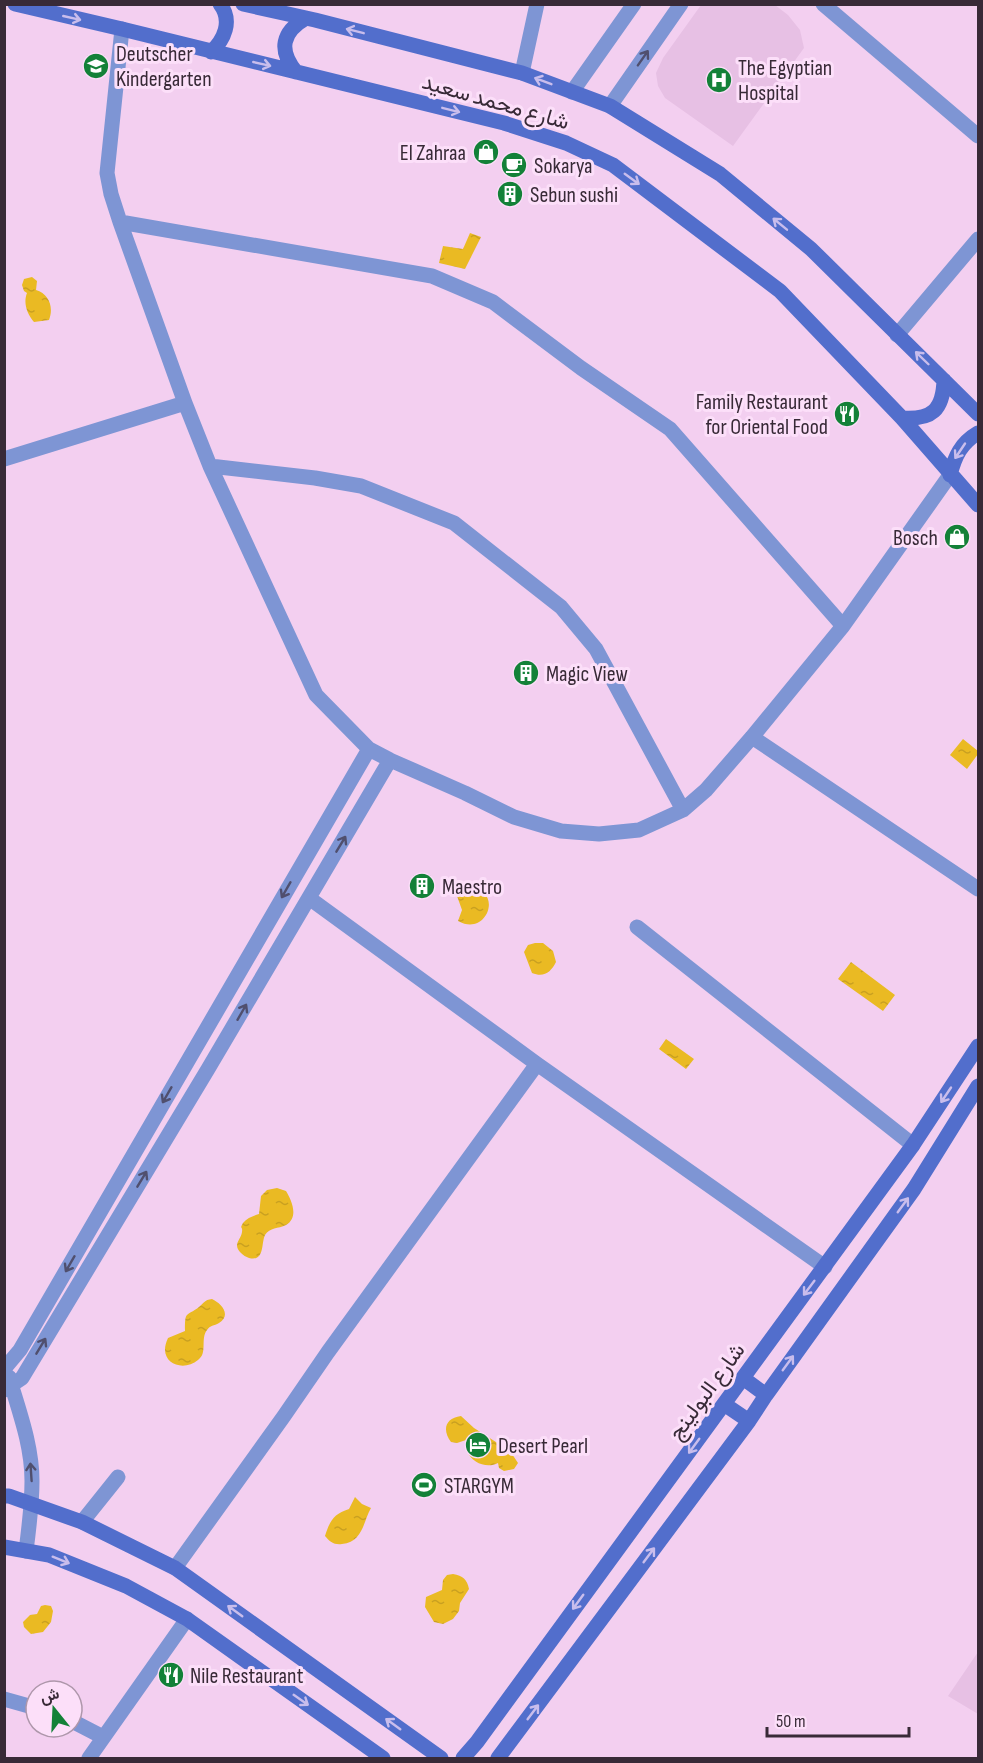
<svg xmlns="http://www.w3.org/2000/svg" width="983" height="1763" viewBox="0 0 983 1763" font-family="'Sofia Sans Condensed',Vazirmatn,sans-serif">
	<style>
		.built { fill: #e7c0e4 }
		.water { fill: url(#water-ripples) }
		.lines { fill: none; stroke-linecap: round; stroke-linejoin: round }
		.street { stroke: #7e95d4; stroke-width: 15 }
		.secondary { stroke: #526ecc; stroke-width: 15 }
		.oneway { stroke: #c9bdec }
		.oneway2 { stroke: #504f6e }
		.labels { text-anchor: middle; stroke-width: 6; stroke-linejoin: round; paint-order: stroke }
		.poi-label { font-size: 22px; fill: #382a37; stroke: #fcdff9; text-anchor: start }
		.street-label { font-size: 22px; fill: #382a37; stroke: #fcdff9 }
	</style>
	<defs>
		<pattern id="water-ripples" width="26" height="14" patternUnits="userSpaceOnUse" patternTransform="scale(1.5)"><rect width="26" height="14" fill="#eaba23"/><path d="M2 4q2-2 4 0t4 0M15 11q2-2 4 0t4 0" fill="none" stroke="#c9a020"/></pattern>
	</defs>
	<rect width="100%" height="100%" fill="#f3cff0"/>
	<!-- built -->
	<path class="built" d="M 701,5 L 775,5 L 788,15 L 800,30 L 804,48 L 733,146 L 665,98 L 658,86 L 656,73 L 663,58 Z
		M 978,1652 L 978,1714 L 948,1696 Z"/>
	<!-- water -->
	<path class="water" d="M 470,233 L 481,237 L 465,269 L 439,263 L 443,246 L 463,249 Z
		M 32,277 L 37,281 L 36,290 C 49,294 54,307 49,320 L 34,322 C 27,314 23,303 27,293 L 24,291 L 22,285 L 24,279 Z
		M 963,739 L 978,751 L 978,754 L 967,769 L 950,755 Z
		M 469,888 C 504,888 488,938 458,921 L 462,910 L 457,896 L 462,891 Z
		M 535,943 L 543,943 L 553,951 L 556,962 C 551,972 544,978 532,973 L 524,952 L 528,945 Z
		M 851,962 L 895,995 L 883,1011 L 838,979 Z
		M 666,1039 L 694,1059 L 686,1069 L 659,1049 Z
		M 277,1188 L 286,1191 C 292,1201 299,1217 286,1225 C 278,1229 270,1227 265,1235 C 261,1243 265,1262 249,1258 C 246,1257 243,1255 241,1253 C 232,1244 241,1240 242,1232 C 243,1225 239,1230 243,1223 C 247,1218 253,1216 259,1214 L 261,1196 L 267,1190 Z
		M 212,1299 C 221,1303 232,1315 219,1323 C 214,1326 210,1325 207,1330 C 200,1339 208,1353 198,1360 C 183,1373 156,1363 168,1338 L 185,1331 C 185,1310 186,1317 199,1307 C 204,1303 204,1300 212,1299 Z
		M 461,1416 L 474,1428 L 510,1451 L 518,1463 L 514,1469 L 504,1471 L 499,1468 L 498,1463 C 487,1469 472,1463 467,1451 C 466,1447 467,1444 466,1440 L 457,1443 L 451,1442 C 442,1430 445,1418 461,1416 Z
		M 355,1497 L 362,1504 L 371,1508 C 363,1522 363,1542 342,1544 C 334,1545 330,1542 325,1536 C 330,1520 334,1514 349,1509 Z
		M 453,1574 C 463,1576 467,1579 469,1589 L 460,1603 L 459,1611 L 453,1619 L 443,1624 L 434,1622 L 425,1607 L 426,1597 L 442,1590 L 443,1580 L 447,1575 Z
		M 45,1605 L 51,1606 L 53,1611 L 51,1622 L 43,1632 L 31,1634 L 24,1627 L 23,1622 L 30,1615 L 37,1614 L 41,1606 Z"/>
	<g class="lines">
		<!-- street -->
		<path class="street" d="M 823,4 L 978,136
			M 122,29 L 107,173 L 111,194 L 120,222 L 185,403 L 210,466 L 316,695 L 369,749 L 390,760 L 465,793 L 514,817 L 561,831 L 599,834 L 639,830 L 683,810 L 706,790 L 752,737 L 843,626 L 950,475
			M 522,73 L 537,4
			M 572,92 L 634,4
			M 610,106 L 681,4
			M 120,222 L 432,276 L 493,302 L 581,368 L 670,429 L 843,626
			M 897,335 L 978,239
			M 4,459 L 185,403
			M 210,466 L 315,478 L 361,486 L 454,523 L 561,607 L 596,649 L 683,810
			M 752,737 L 978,889
			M 309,898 L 537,1064 L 825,1267
			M 637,927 L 913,1145
			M 4,1369 L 20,1350 L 369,749
			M 9,1377 C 19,1411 32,1445 32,1481 C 32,1505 29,1528 26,1551
			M 4,1390 L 22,1378 L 208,1069 L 390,760
			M 82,1522 L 118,1477
			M 175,1568 L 284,1416 L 328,1352 L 537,1064
			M 4,1699 L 36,1708
			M 72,1721 L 103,1737
			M 89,1758 L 187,1619"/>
		<!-- secondary -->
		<path class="secondary" d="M 15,4 L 122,29 L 504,123 L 566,143 L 613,165 L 780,291 L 902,418 L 978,505
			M 243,4 L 315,20 L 522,73 L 610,106 L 720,174 L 811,249 L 978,414
			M 211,52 C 224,40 233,21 220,4
			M 296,72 C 278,50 282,32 306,18
			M 902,418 C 932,420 943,410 944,380
			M 950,475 C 955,456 961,443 978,433
			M 743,1378 L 766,1395
			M 724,1404 L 749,1421
			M 4,1496 L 9,1496 L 82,1522 L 175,1568 L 441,1758
			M 4,1547 L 49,1555 L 126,1586 L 187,1619 L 383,1758
			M 463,1758 L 477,1742 L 913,1145 L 978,1046
			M 498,1758 L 749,1421 L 766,1395 L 914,1189 L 978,1086"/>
	</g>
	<!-- one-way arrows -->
	<defs><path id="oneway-shaft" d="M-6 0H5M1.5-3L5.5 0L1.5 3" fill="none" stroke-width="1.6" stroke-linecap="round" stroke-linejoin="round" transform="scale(1.5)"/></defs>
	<g class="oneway">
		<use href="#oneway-shaft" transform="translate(72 18) rotate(13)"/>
		<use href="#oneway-shaft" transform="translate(355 31) rotate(-166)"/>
		<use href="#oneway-shaft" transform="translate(262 64) rotate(13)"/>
		<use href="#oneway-shaft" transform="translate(543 81) rotate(-159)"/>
		<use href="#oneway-shaft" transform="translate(451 110) rotate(14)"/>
		<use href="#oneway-shaft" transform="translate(632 179) rotate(36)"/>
		<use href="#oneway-shaft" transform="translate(780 224) rotate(-141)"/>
		<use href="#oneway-shaft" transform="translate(922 358) rotate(-136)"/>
		<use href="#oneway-shaft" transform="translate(960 451) rotate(124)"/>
		<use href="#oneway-shaft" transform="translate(946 1095) rotate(124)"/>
		<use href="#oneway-shaft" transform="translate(903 1205) rotate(-54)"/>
		<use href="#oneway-shaft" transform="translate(809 1288) rotate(127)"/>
		<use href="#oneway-shaft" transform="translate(788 1363) rotate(-54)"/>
		<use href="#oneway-shaft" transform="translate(694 1446) rotate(126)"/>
		<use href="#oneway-shaft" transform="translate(649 1555) rotate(-53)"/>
		<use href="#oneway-shaft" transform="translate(61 1560) rotate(22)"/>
		<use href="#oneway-shaft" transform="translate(578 1602) rotate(126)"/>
		<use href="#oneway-shaft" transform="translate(235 1611) rotate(-144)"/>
		<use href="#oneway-shaft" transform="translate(301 1700) rotate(35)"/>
		<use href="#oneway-shaft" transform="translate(533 1712) rotate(-53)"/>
		<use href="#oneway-shaft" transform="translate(393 1724) rotate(-144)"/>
	</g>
	<g class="oneway2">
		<use href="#oneway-shaft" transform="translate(643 58) rotate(-55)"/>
		<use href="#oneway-shaft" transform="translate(341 844) rotate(-59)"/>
		<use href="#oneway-shaft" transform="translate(286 890) rotate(120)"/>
		<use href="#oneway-shaft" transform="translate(242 1012) rotate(-60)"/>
		<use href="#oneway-shaft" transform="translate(167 1095) rotate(120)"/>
		<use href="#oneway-shaft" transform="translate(142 1179) rotate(-59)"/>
		<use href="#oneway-shaft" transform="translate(70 1264) rotate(120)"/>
		<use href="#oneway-shaft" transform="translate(41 1346) rotate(-59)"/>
		<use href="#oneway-shaft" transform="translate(31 1472) rotate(-94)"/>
	</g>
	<!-- icons -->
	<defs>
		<g id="school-disc" transform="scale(1.35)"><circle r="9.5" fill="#138138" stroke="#fcdff9"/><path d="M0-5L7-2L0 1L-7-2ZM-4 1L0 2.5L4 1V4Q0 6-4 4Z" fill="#fff"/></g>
		<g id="hospital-disc" transform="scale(1.35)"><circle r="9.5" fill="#138138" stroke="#fcdff9"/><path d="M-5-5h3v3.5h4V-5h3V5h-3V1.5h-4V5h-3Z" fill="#fff"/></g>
		<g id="shop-disc" transform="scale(1.35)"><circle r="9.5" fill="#138138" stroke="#fcdff9"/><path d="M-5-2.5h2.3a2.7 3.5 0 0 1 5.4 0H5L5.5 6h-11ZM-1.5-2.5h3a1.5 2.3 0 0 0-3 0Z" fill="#fff"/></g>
		<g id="cafe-disc" transform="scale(1.35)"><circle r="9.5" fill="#138138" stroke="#fcdff9"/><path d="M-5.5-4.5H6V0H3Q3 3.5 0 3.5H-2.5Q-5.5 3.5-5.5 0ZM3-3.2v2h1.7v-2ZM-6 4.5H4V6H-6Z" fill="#fff"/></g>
		<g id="building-disc" transform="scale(1.35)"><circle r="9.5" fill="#138138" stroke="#fcdff9"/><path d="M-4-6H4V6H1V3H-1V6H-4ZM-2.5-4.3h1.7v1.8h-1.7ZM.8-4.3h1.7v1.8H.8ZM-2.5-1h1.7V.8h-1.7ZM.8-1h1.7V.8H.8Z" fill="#fff"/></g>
		<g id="restaurant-disc" transform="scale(1.35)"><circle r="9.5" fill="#138138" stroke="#fcdff9"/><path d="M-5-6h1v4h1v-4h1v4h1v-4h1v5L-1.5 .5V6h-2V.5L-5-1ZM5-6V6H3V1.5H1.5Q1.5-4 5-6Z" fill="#fff"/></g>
		<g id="hotel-disc" transform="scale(1.35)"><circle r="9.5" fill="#138138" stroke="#fcdff9"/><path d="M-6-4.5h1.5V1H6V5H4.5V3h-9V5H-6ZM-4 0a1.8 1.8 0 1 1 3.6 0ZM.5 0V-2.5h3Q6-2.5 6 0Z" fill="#fff"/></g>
		<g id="stadium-disc" transform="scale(1.35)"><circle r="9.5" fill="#138138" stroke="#fcdff9"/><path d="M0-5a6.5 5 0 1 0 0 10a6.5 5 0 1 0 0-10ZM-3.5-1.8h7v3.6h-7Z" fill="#fff"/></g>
	</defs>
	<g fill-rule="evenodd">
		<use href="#school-disc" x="96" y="66"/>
		<use href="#hospital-disc" x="719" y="80"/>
		<use href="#shop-disc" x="486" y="152"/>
		<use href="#cafe-disc" x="514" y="165"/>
		<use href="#building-disc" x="510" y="194"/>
		<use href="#restaurant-disc" x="847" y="414"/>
		<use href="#shop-disc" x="957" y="537"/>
		<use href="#building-disc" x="526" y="673"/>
		<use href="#building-disc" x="422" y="886"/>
		<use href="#hotel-disc" x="478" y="1445"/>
		<use href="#stadium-disc" x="424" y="1485"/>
		<use href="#restaurant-disc" x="171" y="1675"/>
	</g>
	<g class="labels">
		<!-- poi labels -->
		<g class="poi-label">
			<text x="116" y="61">Deutscher<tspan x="116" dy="25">Kindergarten</tspan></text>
			<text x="738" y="75">The Egyptian<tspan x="738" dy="25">Hospital</tspan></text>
			<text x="466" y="160" text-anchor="end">El Zahraa</text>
			<text x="534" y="173">Sokarya</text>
			<text x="530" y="202">Sebun sushi</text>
			<text x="828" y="409" text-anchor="end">Family Restaurant<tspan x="828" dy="25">for Oriental Food</tspan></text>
			<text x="938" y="545" text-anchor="end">Bosch</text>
			<text x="546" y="681">Magic View</text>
			<text x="442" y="894">Maestro</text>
			<text x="498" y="1453">Desert Pearl</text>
			<text x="444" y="1493">STARGYM</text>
			<text x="190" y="1683">Nile Restaurant</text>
		</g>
		<!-- street labels -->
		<g class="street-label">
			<text transform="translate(496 101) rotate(16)" y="8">شارع محمد سعيد</text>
			<text transform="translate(706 1391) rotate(-54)" y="8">شارع البولينج</text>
		</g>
	</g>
	<!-- border -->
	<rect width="983" height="1763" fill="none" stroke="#382a37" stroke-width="12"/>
	<!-- north arrow -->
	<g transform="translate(54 1709) rotate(342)"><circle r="28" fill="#fcdff9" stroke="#ae97ab" stroke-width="1.5"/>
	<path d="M0-4.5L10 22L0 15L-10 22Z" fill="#138138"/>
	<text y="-9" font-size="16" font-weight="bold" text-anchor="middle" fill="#382a37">ش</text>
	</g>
	<!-- scale -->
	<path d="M767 1727v9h142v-9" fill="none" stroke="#382a37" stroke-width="3"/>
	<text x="776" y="1727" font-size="18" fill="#382a37" stroke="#fcdff9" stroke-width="4.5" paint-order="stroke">50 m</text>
</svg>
